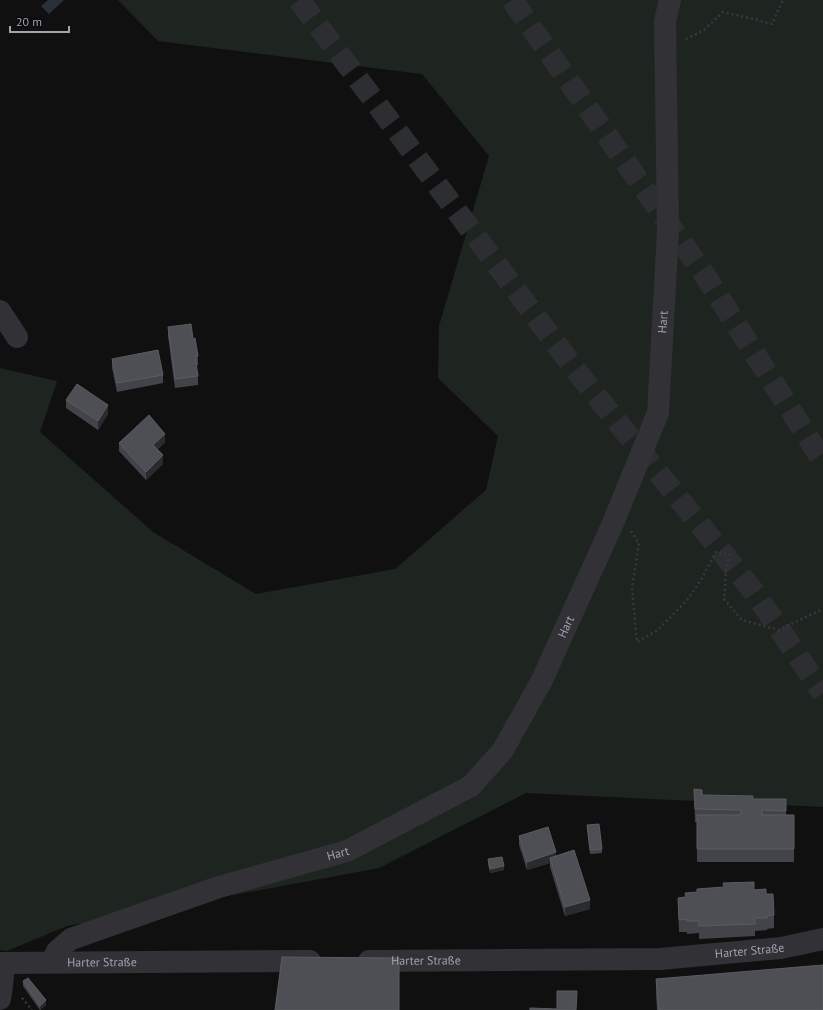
<svg xmlns="http://www.w3.org/2000/svg" width="823" height="1010" viewBox="0 0 823 1010" font-family="'PT Sans',sans-serif">
	<style>
		.green { fill: #1e2520 }
		.water { fill: #2a3039 }
		.lines { fill: none; stroke-linecap: round; stroke-linejoin: round }
		.highway-tunnel { stroke: #2d2e31; stroke-width: 22; stroke-dasharray: 22 11; stroke-linecap: butt }
		.path { stroke: #37383d; stroke-width: 2.5; stroke-dasharray: 2 3; stroke-linecap: butt }
		.minor { stroke: #313136; stroke-width: 22 }
		.wall { fill: #434449 }
		.shaded-wall { fill: #2a2b2e }
		.building { fill: #4d4f54; stroke: #5a5c63 }
		.labels { text-anchor: middle; stroke-width: 3; stroke-linejoin: round; paint-order: stroke }
		.street-label { font-size: 12px; fill: #a1a4b2; stroke: #0b0b0c }
	</style>
	<rect width="100%" height="100%" fill="#101011"/>
	<!-- green -->
	<path class="green" d="M 118,0 L 823,0 L 823,807 L 526,793 L 379,868 L 67,926 L 7,951 L 0,950 L 0,368 L 57,381 L 40,432 L 153,532 L 256,594 L 395,569 L 486,490 L 498,436 L 438,378 L 439,326 L 489,156 L 422,74 L 158,41 Z"/>
	<!-- water -->
	<path class="water" d="M 48,0 L 64,0 L 49,14 L 41,6 Z"/>
	<g class="lines">
		<!-- highway-tunnel -->
		<path class="highway-tunnel" d="M 299,0 L 574,368 L 754,592 L 823,693
			M 512,0 L 706,277 L 823,461"/>
		<!-- path -->
		<path class="path" d="M 686,39 L 704,30 L 723,12 L 754,19 L 772,24 L 783,0
			M 631,531 L 639,543 L 632,588 L 637,642 L 658,630 L 687,600 L 701,580 L 716,552 L 730,555 L 726,570 L 724,599 L 742,620 L 778,630 L 823,609
			M 22,998 L 32,1010"/>
		<!-- minor -->
		<g class="minor">
			<path d="M 0,311 L 17,337"/>
			<path id="s1" d="M 369,961 L 660,959 L 781,948 L 823,939"/>
			<path id="s2" d="M 52,962 L 57,951 L 71,939 L 219,887 L 347,851 L 471,786 L 503,750 L 542,680 L 613,523 L 658,413 L 668,231 L 665,21 L 670,0"/>
			<path d="M 0,963 L 4,963 L 2,986 L 0,999"/>
			<path id="s3" d="M 4,963 L 310,961"/>
		</g>
	</g>
	<!-- wall -->
	<path class="wall" d="M 168,327 L 193,339 L 198,356 L 198,365 L 196,365 L 198,376 L 198,385 L 175,388 L 168,336 Z
		M 112,359 L 163,375 L 163,383 L 117,392 L 112,368 Z
		M 66,400 L 108,414 L 98,430 L 66,408 Z
		M 165,442 L 158,449 L 163,464 L 146,480 L 119,451 L 119,443 Z
		M 694,789 L 702,795 L 753,799 L 786,799 L 786,815 L 794,815 L 794,862 L 697,862 L 697,822 L 695,822 Z
		M 587,825 L 602,849 L 602,853 L 590,854 Z
		M 519,836 L 556,856 L 590,909 L 565,916 L 550,867 L 550,863 L 527,870 L 519,845 Z
		M 488,859 L 504,870 L 490,873 L 488,864 Z
		M 754,890 L 766,894 L 774,915 L 774,928 L 767,929 L 767,930 L 755,931 L 755,936 L 699,939 L 699,933 L 687,934 L 687,932 L 679,932 L 678,898 Z
		M 656,979 L 823,1010 L 657,1010 L 656,995 Z
		M 23,981 L 46,1005 L 40,1010 L 23,986 Z"/>
	<!-- shaded-wall -->
	<path class="shaded-wall" d="M 108,405 L 108,414 L 98,430 L 98,421 Z
		M 165,434 L 165,442 L 153,453 L 153,445 Z
		M 163,455 L 163,464 L 146,480 L 146,472 Z
		M 556,852 L 556,861 L 550,858 L 550,863 L 527,870 L 527,862 Z
		M 504,866 L 504,870 L 490,873 L 490,869 Z
		M 590,900 L 590,909 L 565,916 L 565,907 Z
		M 46,1000 L 46,1005 L 40,1010 L 40,1006 Z"/>
	<!-- building -->
	<path class="building" d="M 191,324 L 193,339 L 195,338 L 198,356 L 195,356 L 198,376 L 175,379 L 168,327 Z
		M 158,350 L 163,375 L 117,383 L 112,359 Z
		M 77,384 L 108,405 L 98,421 L 66,400 Z
		M 149,415 L 165,434 L 153,445 L 163,455 L 146,472 L 119,443 Z
		M 694,789 L 702,790 L 702,795 L 753,796 L 753,799 L 786,799 L 786,811 L 762,810 L 762,815 L 794,815 L 794,849 L 697,849 L 697,815 L 741,815 L 741,810 L 695,809 Z
		M 599,824 L 602,849 L 590,850 L 587,825 Z
		M 548,827 L 556,852 L 527,862 L 519,836 Z
		M 574,850 L 590,900 L 565,907 L 550,858 Z
		M 502,857 L 504,866 L 490,869 L 488,859 Z
		M 754,882 L 754,890 L 766,889 L 766,894 L 773,894 L 774,915 L 767,916 L 767,918 L 755,918 L 755,924 L 699,926 L 699,921 L 687,921 L 687,919 L 679,920 L 678,898 L 686,897 L 685,893 L 697,892 L 697,889 L 724,887 L 723,883 Z
		M 282,957 L 399,958 L 399,1010 L 275,1010 Z
		M 823,965 L 823,1010 L 659,1010 L 656,979 Z
		M 28,978 L 46,1000 L 40,1006 L 23,981 Z
		M 557,991 L 577,991 L 576,1010 L 530,1010 L 530,1008 L 557,1009 Z"/>
	<g class="labels">
		<!-- street labels -->
		<g class="street-label">
			<text dy="4" stroke="none"><textPath href="#s2" startOffset="971">Hart</textPath></text>
			<text dy="4" stroke="none"><textPath href="#s2" startOffset="647">Hart</textPath></text>
			<text dy="4" stroke="none"><textPath href="#s2" startOffset="311">Hart</textPath></text>
			<text dy="4" stroke="none"><textPath href="#s1" startOffset="381">Harter Straße</textPath></text>
			<text dy="4" stroke="none"><textPath href="#s1" startOffset="57">Harter Straße</textPath></text>
			<text dy="4" stroke="none"><textPath href="#s3" startOffset="98">Harter Straße</textPath></text>
		</g>
	</g>
	<!-- scale -->
	<path d="M10 26v6h59v-6" fill="none" stroke="#a1a4b2" stroke-width="2"/>
	<text x="16" y="26" font-size="12" fill="#a1a4b2" stroke="#0b0b0c" stroke-width="3" paint-order="stroke">20 m</text>
</svg>
